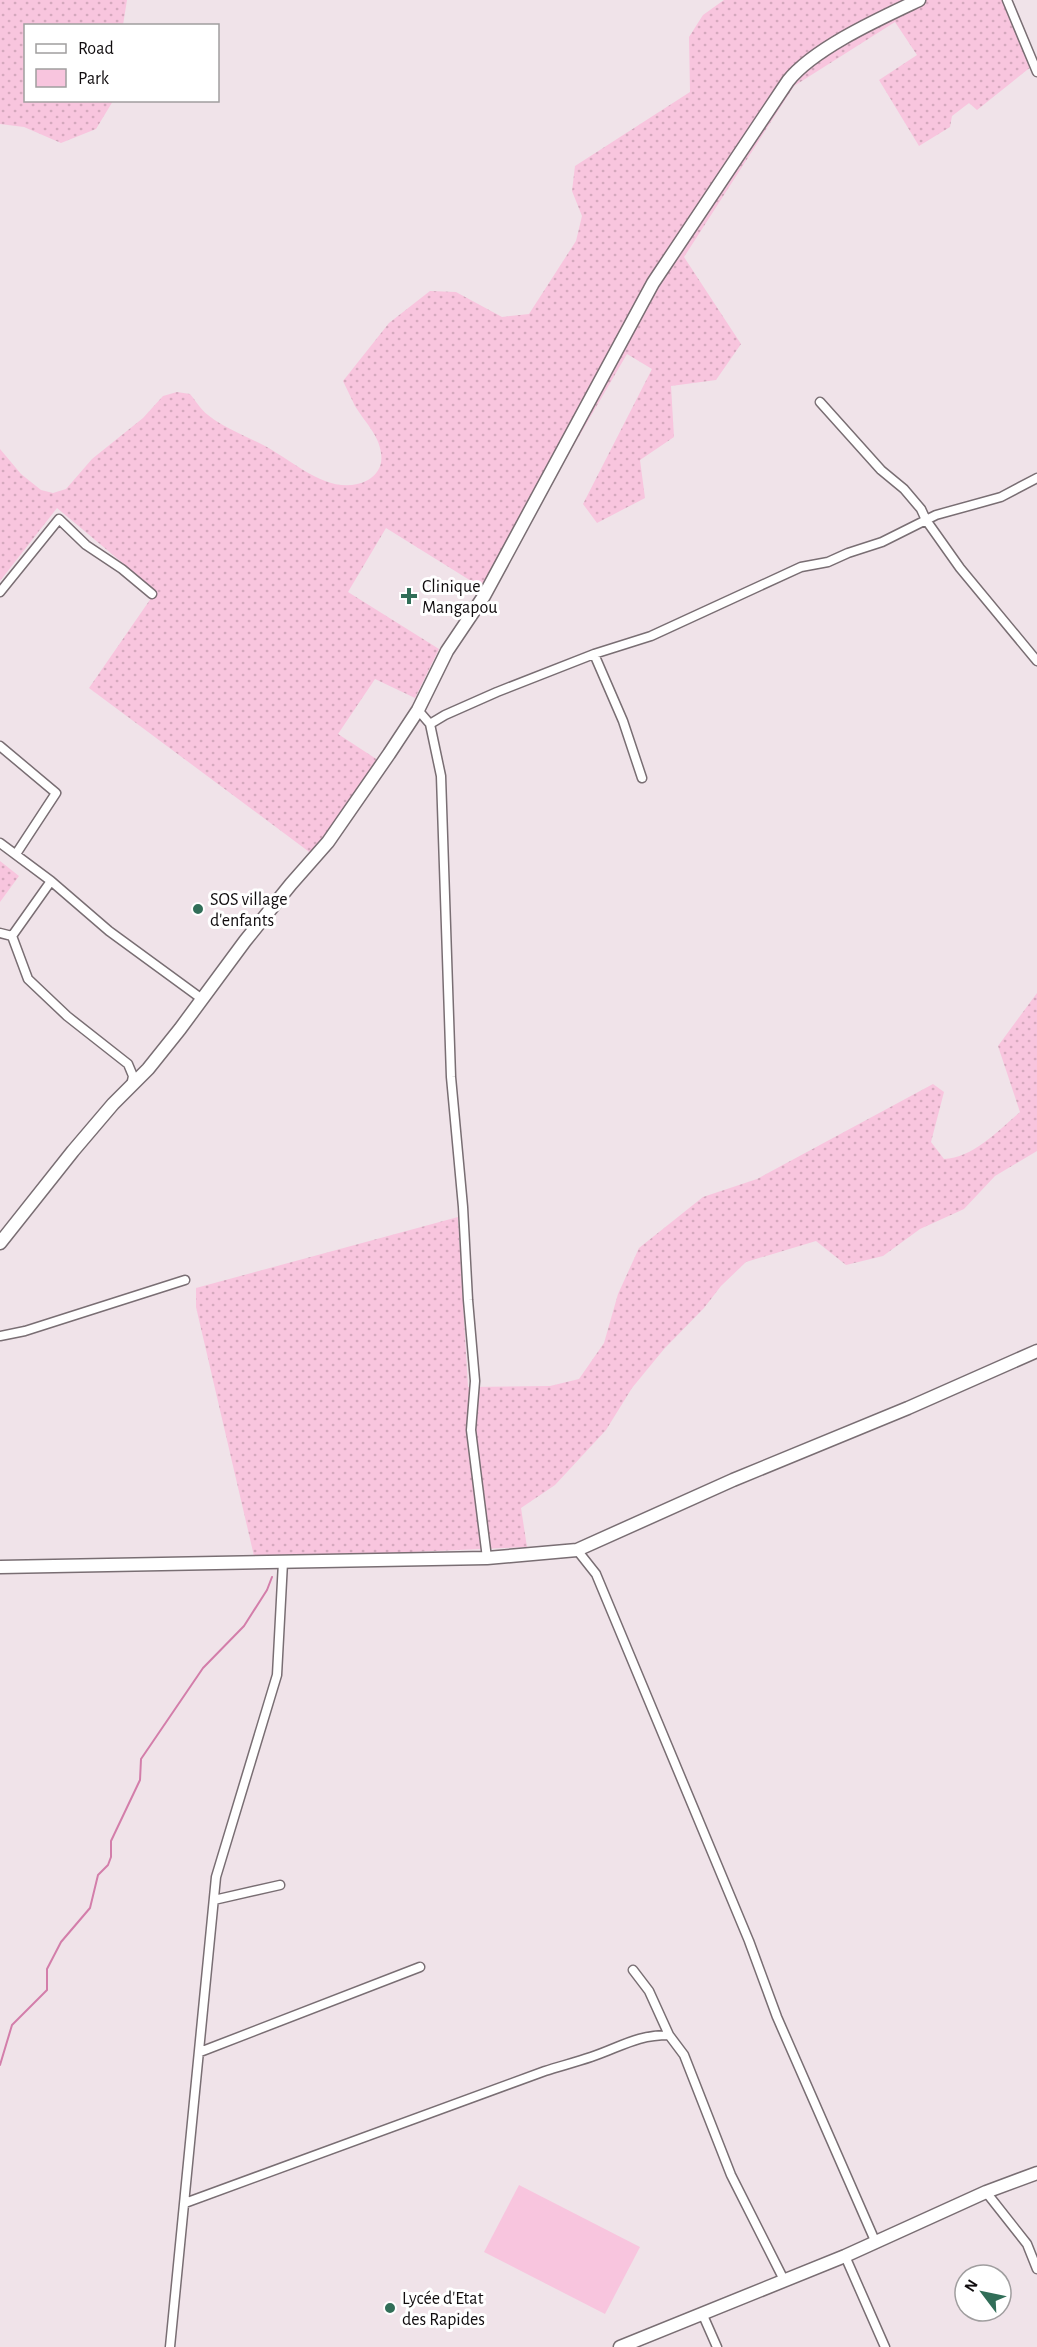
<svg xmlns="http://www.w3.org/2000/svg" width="1037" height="2347" viewBox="0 0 1037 2347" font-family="'Alegreya Sans',sans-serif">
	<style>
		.grass { fill: url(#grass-dots) }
		.park { fill: #f8c5de }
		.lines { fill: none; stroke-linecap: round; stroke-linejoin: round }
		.stream { stroke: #d37eaa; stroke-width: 2 }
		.street-casing { stroke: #796e73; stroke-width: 11 }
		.secondary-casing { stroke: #796e73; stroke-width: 15 }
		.street { stroke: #fff; stroke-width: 8 }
		.secondary { stroke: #fff; stroke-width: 12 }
		.poi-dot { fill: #316e58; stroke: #fff; stroke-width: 2 }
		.labels { text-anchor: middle; stroke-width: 6; stroke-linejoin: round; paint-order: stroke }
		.poi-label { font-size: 18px; fill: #110d0f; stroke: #fff; text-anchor: start }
	</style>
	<defs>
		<pattern id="grass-dots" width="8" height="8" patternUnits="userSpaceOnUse" patternTransform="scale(1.5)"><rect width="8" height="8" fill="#f8c5de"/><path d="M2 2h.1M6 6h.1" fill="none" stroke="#d4a8bd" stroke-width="1.8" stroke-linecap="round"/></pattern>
	</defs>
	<rect width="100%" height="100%" fill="#f0e3e9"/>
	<!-- grass -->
	<path class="grass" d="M 0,0 L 127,0 L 123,25 L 26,26 L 26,100 L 113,101 L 96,129 L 61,143 L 24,127 L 0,124 Z
		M 724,0 L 1012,0 L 1037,62 L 977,110 L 969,103 L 952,116 L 950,127 L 919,146 L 879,80 L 917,55 L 895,22 L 794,86 L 684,257 L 741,344 L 716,380 L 671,386 L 674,437 L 640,460 L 645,498 L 597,523 L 583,504 L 652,369 L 627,354 L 571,450 L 492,594 L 386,528 L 348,592 L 439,649 L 415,698 L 375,679 L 338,734 L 387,766 L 316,857 L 89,688 L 156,591 L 57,508 L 0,581 L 0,449 L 21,474 L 41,490 L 53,493 L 66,489 L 92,459 L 143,418 L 163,396 L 177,392 L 190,394 C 196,401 201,410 208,415 C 222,427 248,437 265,446 C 295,462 332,499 368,480 C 378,474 383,465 381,453 C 379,435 364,421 355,406 C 351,398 347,389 343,381 L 389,323 L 430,291 L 456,292 L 502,317 L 529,314 L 576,241 L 582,216 L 572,191 L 575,166 L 690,92 L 689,37 L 703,15 Z
		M 0,861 L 19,876 L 0,902 Z
		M 1037,993 L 1037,1151 L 995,1176 L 964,1209 L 920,1229 L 883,1256 L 846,1265 L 816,1241 L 746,1262 L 721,1286 L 704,1308 L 664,1349 L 632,1388 L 606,1430 L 555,1485 L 521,1508 L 527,1547 L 388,1553 L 254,1556 L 196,1307 L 196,1288 L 458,1217 L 468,1387 L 550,1386 L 579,1379 L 604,1343 L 618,1294 L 639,1248 L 703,1197 L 757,1179 L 933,1084 L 944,1092 L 931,1142 L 944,1159 C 973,1158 999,1130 1020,1112 L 998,1046 Z"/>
	<!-- park -->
	<path class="park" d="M 519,2185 L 640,2247 L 605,2314 L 484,2252 Z"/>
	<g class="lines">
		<!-- stream -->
		<path class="stream" d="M 0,2065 L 12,2025 L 47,1990 L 47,1969 L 61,1942 L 90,1908 L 98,1875 L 108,1865 L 111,1857 L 111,1841 L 140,1780 L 141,1759 L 203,1668 L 244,1626 L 267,1590 L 272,1577"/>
		<!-- street casing -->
		<g class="street-casing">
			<path id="street" d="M 1007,0 L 1037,72
				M 820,402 L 881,470 L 904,489 L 921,509 L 926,520 L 960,568 L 1037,661
				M 0,592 L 59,519 L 86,545 L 122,569 L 152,594
				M 594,654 L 623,721 L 642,778
				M 418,710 L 430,724 L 441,776 L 451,1077 L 463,1207 L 468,1300 L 475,1381 L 471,1430 L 487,1558
				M 430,724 L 445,715 L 497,692 L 594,654 L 651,636 L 801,567 L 828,562 L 848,553 L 882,542 L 936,515 L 1001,497 L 1037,478
				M 0,746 L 56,793 L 16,854
				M 0,843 L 51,881 L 109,931 L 202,999
				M 51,881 L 12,936 L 28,979 L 67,1016 L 128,1064 L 133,1076 L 131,1086
				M 0,933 L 12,936
				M 0,1336 L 25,1331 L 185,1280
				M 577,1550 L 596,1574 L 616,1622 L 749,1941 L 777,2017 L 876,2243
				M 214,1900 L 280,1885
				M 633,1970 L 649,1991 L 669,2035 L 684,2055 L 731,2175 L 784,2280
				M 200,2052 L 420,1967
				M 986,2192 L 1027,2244 L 1037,2269
				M 185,2203 L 545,2071 C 561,2066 576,2062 591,2057 C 621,2047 636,2035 669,2035
				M 845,2256 L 885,2347
				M 702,2313 L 717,2347
				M 170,2347 L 216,1877 L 277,1675 L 283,1562"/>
		</g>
		<!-- secondary casing -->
		<g class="secondary-casing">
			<path id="secondary" d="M 0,1243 L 73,1151 L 113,1104 L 148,1069 L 180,1029 L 245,941 L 291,884 L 328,842 L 389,754 L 418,710 L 447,651 L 484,596 L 653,283 L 788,81 C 814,48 881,18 919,0
				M 0,1567 L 487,1558 L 577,1550 L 733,1480 L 908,1408 L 1037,1351
				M 620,2347 L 845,2256 L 986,2192 L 1037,2173"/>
		</g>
		<!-- street -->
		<use href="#street" class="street"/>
		<!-- secondary -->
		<use href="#secondary" class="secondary"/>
	</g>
	<!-- markers -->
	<g class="poi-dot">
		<path d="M406 587h6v6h6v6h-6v6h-6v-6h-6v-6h6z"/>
		<circle cx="198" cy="909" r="6"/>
		<circle cx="390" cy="2308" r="6"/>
	</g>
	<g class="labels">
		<!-- poi labels -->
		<g class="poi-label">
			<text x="422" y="592">Clinique<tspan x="422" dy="21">Mangapou</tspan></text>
			<text x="210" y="905">SOS village<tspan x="210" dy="21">d'enfants</tspan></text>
			<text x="402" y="2304">Lycée d'Etat<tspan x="402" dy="21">des Rapides</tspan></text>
		</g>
	</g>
	<!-- legend -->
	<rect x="24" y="24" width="195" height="78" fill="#ffffff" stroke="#a09e9f" stroke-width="1.5"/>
	<rect x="36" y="44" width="30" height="9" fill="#ffffff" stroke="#a09e9f" stroke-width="1.5"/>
	<text x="78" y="54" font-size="18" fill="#110d0f">Road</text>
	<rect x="36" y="69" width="30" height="18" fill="#f8c5de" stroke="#a09e9f" stroke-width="1.5"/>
	<text x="78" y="84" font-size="18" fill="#110d0f">Park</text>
	<!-- north arrow -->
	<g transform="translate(983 2293) rotate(302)"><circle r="28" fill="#ffffff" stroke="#a09e9f" stroke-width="1.5"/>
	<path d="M0-4.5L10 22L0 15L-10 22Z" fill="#316e58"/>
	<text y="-9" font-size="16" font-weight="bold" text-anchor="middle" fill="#110d0f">N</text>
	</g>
</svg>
